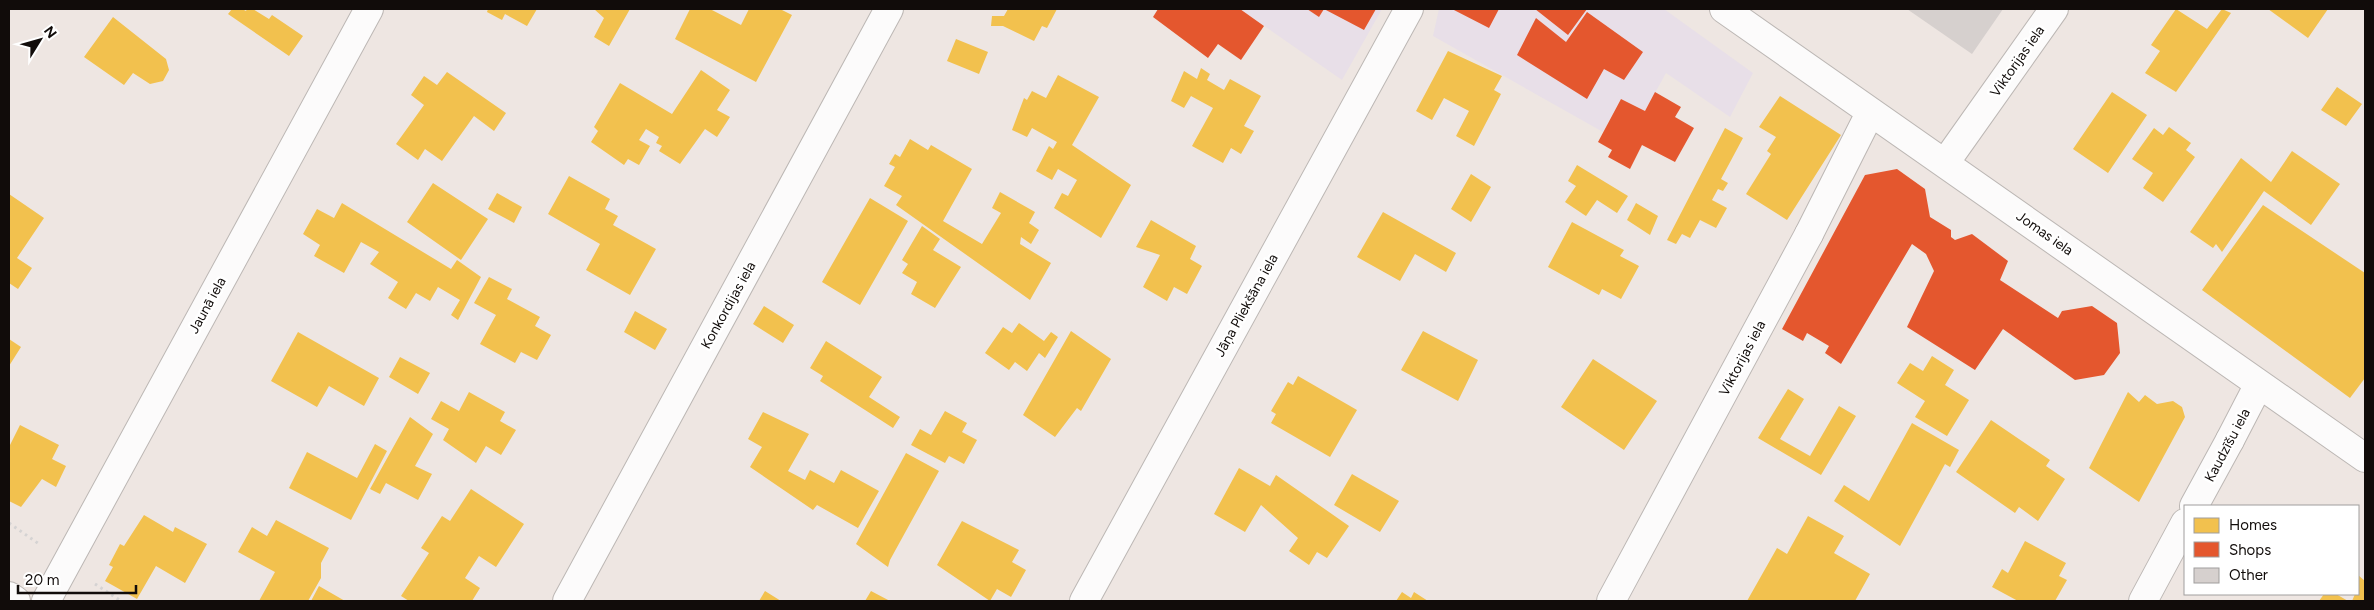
<svg xmlns="http://www.w3.org/2000/svg" width="2374" height="610" viewBox="0 0 2374 610" font-family="Figtree,sans-serif">
	<style>
		.commercial { fill: #e8dfe8 }
		.homes { fill: #f2c14e }
		.shops { fill: #e4572e }
		.building { fill: #d6d0ce }
		.lines { fill: none; stroke-linecap: round; stroke-linejoin: round }
		.pedestrian-casing { stroke: #bcb7b4; stroke-width: 30 }
		.minor-casing { stroke: #bcb7b4; stroke-width: 30 }
		.primary-casing { stroke: #bcb7b4; stroke-width: 30 }
		.path { stroke: #d5d3d3; stroke-width: 3; stroke-dasharray: 2.5 4; stroke-linecap: butt }
		.pedestrian { stroke: #fcfbfb; stroke-width: 28 }
		.minor { stroke: #fcfbfb; stroke-width: 28 }
		.primary { stroke: #fcfbfb; stroke-width: 28 }
		.labels { text-anchor: middle; stroke-width: 5; stroke-linejoin: round; paint-order: stroke }
		.street-label { font-size: 14px; fill: #110c0a; stroke: #fff }
	</style>
	<rect width="100%" height="100%" fill="#eee6e2"/>
	<!-- commercial -->
	<path class="commercial" d="M 1240,9 L 1382,9 L 1342,80 Z
		M 1439,9 L 1664,9 L 1753,73 L 1730,117 L 1666,73 L 1645,111 L 1621,99 L 1603,132 L 1433,36 Z"/>
	<!-- homes -->
	<path class="homes" d="M 232,9 L 242,9 L 246,11 L 247,9 L 253,9 L 269,19 L 272,15 L 303,36 L 289,56 L 228,14 Z
		M 488,9 L 537,9 L 527,26 L 505,14 L 502,20 L 487,12 Z
		M 594,9 L 630,9 L 609,46 L 594,37 L 604,18 Z
		M 690,9 L 710,9 L 741,25 L 749,9 L 780,9 L 792,15 L 756,82 L 675,39 Z
		M 1008,9 L 1057,9 L 1047,28 L 1042,26 L 1034,41 L 1003,26 L 991,26 L 992,16 L 1004,16 Z
		M 2176,9 L 2207,29 L 2222,9 L 2231,13 L 2176,92 L 2145,73 L 2160,51 L 2151,45 Z
		M 2268,9 L 2328,9 L 2308,38 Z
		M 113,17 L 166,59 L 169,70 L 163,81 L 150,84 L 133,73 L 124,85 L 84,57 Z
		M 956,39 L 988,52 L 979,74 L 947,61 Z
		M 1448,51 L 1502,76 L 1494,90 L 1501,94 L 1474,146 L 1456,136 L 1469,111 L 1444,98 L 1432,120 L 1416,111 Z
		M 1201,68 L 1210,74 L 1207,80 L 1224,90 L 1230,79 L 1261,96 L 1244,126 L 1254,131 L 1241,154 L 1231,148 L 1223,163 L 1192,146 L 1213,108 L 1191,96 L 1184,108 L 1171,101 L 1184,71 L 1197,79 Z
		M 701,70 L 730,90 L 717,110 L 730,117 L 717,137 L 705,129 L 680,164 L 659,151 L 662,146 L 656,143 L 659,137 L 646,129 L 639,140 L 650,146 L 639,165 L 628,159 L 624,165 L 591,142 L 598,131 L 594,127 L 620,83 L 672,114 Z
		M 447,72 L 506,113 L 494,131 L 474,116 L 442,161 L 425,149 L 418,160 L 396,144 L 424,105 L 411,95 L 424,76 L 437,85 Z
		M 1058,75 L 1099,97 L 1072,145 L 1131,185 L 1101,238 L 1054,208 L 1062,193 L 1068,196 L 1077,180 L 1058,169 L 1052,180 L 1036,171 L 1049,146 L 1053,149 L 1057,142 L 1032,128 L 1027,137 L 1012,130 L 1024,98 L 1027,100 L 1032,91 L 1046,98 Z
		M 2337,87 L 2362,104 L 2346,126 L 2321,110 Z
		M 2112,92 L 2147,115 L 2108,173 L 2073,149 Z
		M 1780,96 L 1841,135 L 1787,220 L 1746,194 L 1771,154 L 1767,151 L 1776,137 L 1759,127 Z
		M 2169,127 L 2191,143 L 2186,150 L 2195,157 L 2163,202 L 2143,188 L 2153,173 L 2132,159 L 2154,128 L 2163,135 Z
		M 1725,128 L 1743,138 L 1721,179 L 1728,183 L 1723,191 L 1718,189 L 1712,200 L 1727,208 L 1716,228 L 1700,220 L 1690,238 L 1682,234 L 1676,244 L 1667,240 Z
		M 910,139 L 928,150 L 931,145 L 972,169 L 943,221 L 982,244 L 1001,213 L 992,208 L 1000,192 L 1035,212 L 1029,223 L 1039,230 L 1031,244 L 1021,237 L 1020,244 L 1051,263 L 1030,300 L 896,205 L 902,196 L 884,186 L 895,167 L 889,164 L 895,154 L 900,157 Z
		M 2292,151 L 2340,184 L 2311,225 L 2264,191 L 2222,252 L 2216,244 L 2213,248 L 2190,232 L 2241,158 L 2271,182 Z
		M 1577,165 L 1628,196 L 1617,213 L 1597,200 L 1586,216 L 1565,202 L 1576,186 L 1568,181 Z
		M 1471,174 L 1491,187 L 1471,222 L 1451,209 Z
		M 569,176 L 610,199 L 605,209 L 618,216 L 613,225 L 656,249 L 630,295 L 586,270 L 600,244 L 548,214 Z
		M 433,183 L 488,219 L 461,260 L 407,222 Z
		M 497,193 L 522,207 L 514,223 L 488,209 Z
		M 9,194 L 44,218 L 17,258 L 32,268 L 18,289 L 9,283 Z
		M 870,198 L 908,221 L 860,305 L 822,282 Z
		M 342,203 L 451,269 L 457,260 L 481,277 L 458,320 L 451,315 L 460,300 L 438,287 L 430,301 L 416,293 L 406,309 L 388,298 L 398,282 L 370,264 L 379,252 L 361,242 L 344,273 L 314,256 L 320,245 L 303,234 L 317,209 L 334,218 Z
		M 1636,203 L 1658,216 L 1650,235 L 1627,220 Z
		M 2263,205 L 2365,273 L 2365,378 L 2350,398 L 2202,290 Z
		M 1383,212 L 1456,253 L 1446,272 L 1415,254 L 1400,281 L 1357,257 Z
		M 1151,220 L 1196,246 L 1190,259 L 1202,266 L 1187,294 L 1174,287 L 1167,301 L 1143,287 L 1160,255 L 1136,247 Z
		M 1572,222 L 1624,250 L 1620,256 L 1639,266 L 1621,299 L 1602,289 L 1599,295 L 1548,267 Z
		M 922,226 L 940,239 L 933,250 L 961,267 L 935,308 L 911,294 L 917,282 L 902,273 L 908,264 L 902,260 Z
		M 489,277 L 512,289 L 507,299 L 540,317 L 535,326 L 551,335 L 537,360 L 521,352 L 515,363 L 480,344 L 496,315 L 474,303 Z
		M 764,306 L 794,325 L 783,343 L 753,324 Z
		M 635,311 L 667,329 L 655,350 L 624,332 Z
		M 1019,323 L 1044,341 L 1051,332 L 1058,337 L 1045,358 L 1039,353 L 1027,371 L 1015,362 L 1009,370 L 985,353 L 1003,327 L 1012,333 Z
		M 1071,331 L 1111,359 L 1081,411 L 1077,408 L 1055,437 L 1023,415 Z
		M 1423,331 L 1478,360 L 1458,401 L 1401,370 Z
		M 298,332 L 379,378 L 364,406 L 329,386 L 317,407 L 271,381 Z
		M 9,339 L 21,347 L 9,366 Z
		M 826,341 L 882,377 L 869,397 L 900,417 L 893,428 L 820,381 L 823,376 L 810,368 Z
		M 1932,356 L 1954,370 L 1945,385 L 1969,400 L 1947,436 L 1915,417 L 1925,401 L 1897,383 L 1910,363 L 1923,371 Z
		M 400,357 L 430,373 L 418,394 L 389,377 Z
		M 1593,359 L 1657,401 L 1624,450 L 1561,407 Z
		M 1298,376 L 1357,410 L 1330,457 L 1271,423 L 1276,414 L 1271,411 L 1288,382 L 1293,385 Z
		M 1788,389 L 1804,399 L 1780,439 L 1810,456 L 1839,406 L 1856,416 L 1821,475 L 1758,438 Z
		M 469,392 L 505,412 L 500,421 L 516,430 L 501,455 L 486,446 L 476,463 L 443,440 L 449,429 L 431,419 L 441,401 L 459,411 Z
		M 2128,392 L 2139,402 L 2145,395 L 2157,404 L 2173,401 L 2182,407 L 2185,417 L 2139,502 L 2089,468 Z
		M 945,411 L 967,423 L 962,432 L 977,440 L 964,464 L 949,456 L 945,463 L 911,445 L 920,429 L 931,435 Z
		M 763,412 L 809,434 L 788,471 L 805,480 L 810,470 L 834,483 L 841,470 L 879,491 L 858,528 L 817,505 L 813,510 L 750,467 L 762,447 L 748,439 Z
		M 410,417 L 433,434 L 415,466 L 432,474 L 418,500 L 386,483 L 380,494 L 370,489 Z
		M 1991,420 L 2050,460 L 2046,466 L 2065,479 L 2038,521 L 2019,507 L 2015,513 L 1956,472 Z
		M 1912,423 L 1959,450 L 1950,467 L 1945,464 L 1900,546 L 1834,501 L 1844,485 L 1869,501 Z
		M 20,425 L 59,445 L 52,459 L 66,466 L 56,487 L 42,479 L 21,507 L 9,501 L 9,447 Z
		M 375,444 L 387,451 L 351,520 L 289,488 L 307,452 L 357,478 Z
		M 906,453 L 939,471 L 890,560 L 888,567 L 856,544 Z
		M 1239,468 L 1270,486 L 1276,475 L 1349,526 L 1327,558 L 1317,552 L 1309,565 L 1289,551 L 1298,538 L 1261,505 L 1245,532 L 1214,514 Z
		M 1352,474 L 1399,501 L 1380,532 L 1334,505 Z
		M 471,489 L 524,524 L 496,567 L 479,556 L 465,578 L 480,588 L 472,601 L 409,601 L 401,596 L 429,553 L 421,548 L 442,516 L 450,521 Z
		M 144,515 L 173,532 L 175,527 L 207,544 L 185,583 L 156,566 L 137,599 L 105,581 L 113,567 L 109,565 L 120,544 L 124,546 Z
		M 1808,516 L 1844,536 L 1834,553 L 1870,574 L 1855,601 L 1747,601 L 1777,548 L 1787,554 Z
		M 276,520 L 329,548 L 321,563 L 321,578 L 308,601 L 259,601 L 275,572 L 238,552 L 252,527 L 267,536 Z
		M 962,521 L 1019,550 L 1012,562 L 1026,570 L 1011,597 L 997,589 L 990,601 L 937,565 Z
		M 2025,541 L 2066,563 L 2059,576 L 2067,580 L 2055,601 L 2018,601 L 1992,587 L 2002,569 L 2008,573 Z
		M 2358,575 L 2365,581 L 2365,601 L 2352,601 L 2355,594 L 2358,594 Z
		M 319,586 L 345,601 L 311,601 Z
		M 765,591 L 781,601 L 759,601 Z
		M 871,591 L 890,601 L 865,601 Z
		M 1402,592 L 1411,598 L 1414,592 L 1428,601 L 1396,601 Z
		M 2324,594 L 2336,594 L 2348,601 L 2319,601 Z"/>
	<!-- shops -->
	<path class="shops" d="M 1158,9 L 1240,9 L 1264,26 L 1241,60 L 1218,44 L 1208,58 L 1153,17 Z
		M 1307,9 L 1376,9 L 1364,30 L 1324,9 L 1319,17 Z
		M 1452,9 L 1499,9 L 1489,28 Z
		M 1535,9 L 1587,9 L 1568,35 Z
		M 1587,12 L 1643,52 L 1624,80 L 1604,69 L 1587,99 L 1517,55 L 1536,18 L 1566,42 Z
		M 1655,92 L 1681,107 L 1675,117 L 1694,128 L 1675,162 L 1642,145 L 1630,169 L 1608,157 L 1612,150 L 1598,142 L 1621,99 L 1645,111 Z
		M 1897,169 L 1925,189 L 1930,217 L 1951,230 L 1951,237 L 1955,240 L 1972,234 L 2008,261 L 2000,280 L 2058,318 L 2062,311 L 2092,306 L 2117,323 L 2120,353 L 2104,375 L 2075,380 L 2003,329 L 1975,370 L 1907,327 L 1934,271 L 1926,254 L 1912,244 L 1841,364 L 1825,353 L 1829,346 L 1807,333 L 1803,341 L 1782,329 L 1865,175 Z"/>
	<!-- building -->
	<path class="building" d="M 1907,9 L 2003,9 L 1972,54 Z"/>
	<g class="lines">
		<!-- pedestrian casing -->
		<g class="pedestrian-casing">
			<path id="pedestrian" d="M 1724,9 L 2365,458
				M 1945,163 L 2054,9
				M 1809,234 L 1870,113
				M 2230,440 L 2259,384"/>
		</g>
		<!-- minor casing -->
		<g class="minor-casing">
			<path id="minor" d="M 2194,506 L 2230,440
				M 46,601 L 369,9
				M 567,601 L 889,9
				M 1084,601 L 1409,9
				M 1611,601 L 1809,234
				M 2143,601 L 2185,523"/>
		</g>
		<!-- primary casing -->
		<g class="primary-casing">
			<path id="primary" d="M 9,596 L 16,601"/>
		</g>
		<!-- path -->
		<path class="path" d="M 9,523 L 39,544
			M 95,584 L 121,601"/>
		<!-- pedestrian -->
		<use href="#pedestrian" class="pedestrian"/>
		<!-- minor -->
		<use href="#minor" class="minor"/>
		<!-- primary -->
		<use href="#primary" class="primary"/>
	</g>
	<g class="labels">
		<!-- street labels -->
		<g class="street-label">
			<text transform="translate(2017 61) rotate(-55)" y="5">Viktorijas iela</text>
			<text transform="translate(2045 233) rotate(35)" y="5">Jomas iela</text>
			<text transform="translate(207 305) rotate(-61)" y="5">Jaunā iela</text>
			<text transform="translate(728 305) rotate(-61)" y="5">Konkordijas iela</text>
			<text transform="translate(1246 305) rotate(-61)" y="5">Jāņa Pliekšāna iela</text>
			<text transform="translate(1742 358) rotate(-62)" y="5">Viktorijas iela</text>
			<text transform="translate(2227 445) rotate(-62)" y="5">Kaudzīšu iela</text>
		</g>
	</g>
	<!-- border -->
	<rect width="2374" height="610" fill="none" stroke="#110c0a" stroke-width="20"/>
	<!-- legend -->
	<rect x="2184" y="505" width="175" height="90" fill="#ffffff" stroke="#a09e9d"/>
	<rect x="2194" y="518" width="25" height="15" fill="#f2c14e" stroke="#a09e9d"/>
	<text x="2229" y="530" font-size="15" fill="#110c0a">Homes</text>
	<rect x="2194" y="542" width="25" height="15" fill="#e4572e" stroke="#a09e9d"/>
	<text x="2229" y="555" font-size="15" fill="#110c0a">Shops</text>
	<rect x="2194" y="568" width="25" height="15" fill="#d6d0ce" stroke="#a09e9d"/>
	<text x="2229" y="580" font-size="15" fill="#110c0a">Other</text>
	<!-- north arrow -->
	<g transform="translate(40 40) rotate(53)" stroke="#ffffff" stroke-width="4" paint-order="stroke">
	<path d="M0-4L9 19L0 12L-9 19Z" fill="#110c0a"/>
	<text y="-8" font-size="14" font-weight="bold" text-anchor="middle" fill="#110c0a">N</text>
	</g>
	<!-- scale -->
	<path d="M18 585v8h118v-8" fill="none" stroke="#110c0a" stroke-width="2.5"/>
	<text x="25" y="585" font-size="15" fill="#110c0a" stroke="#ffffff" stroke-width="4" paint-order="stroke">20 m</text>
</svg>
